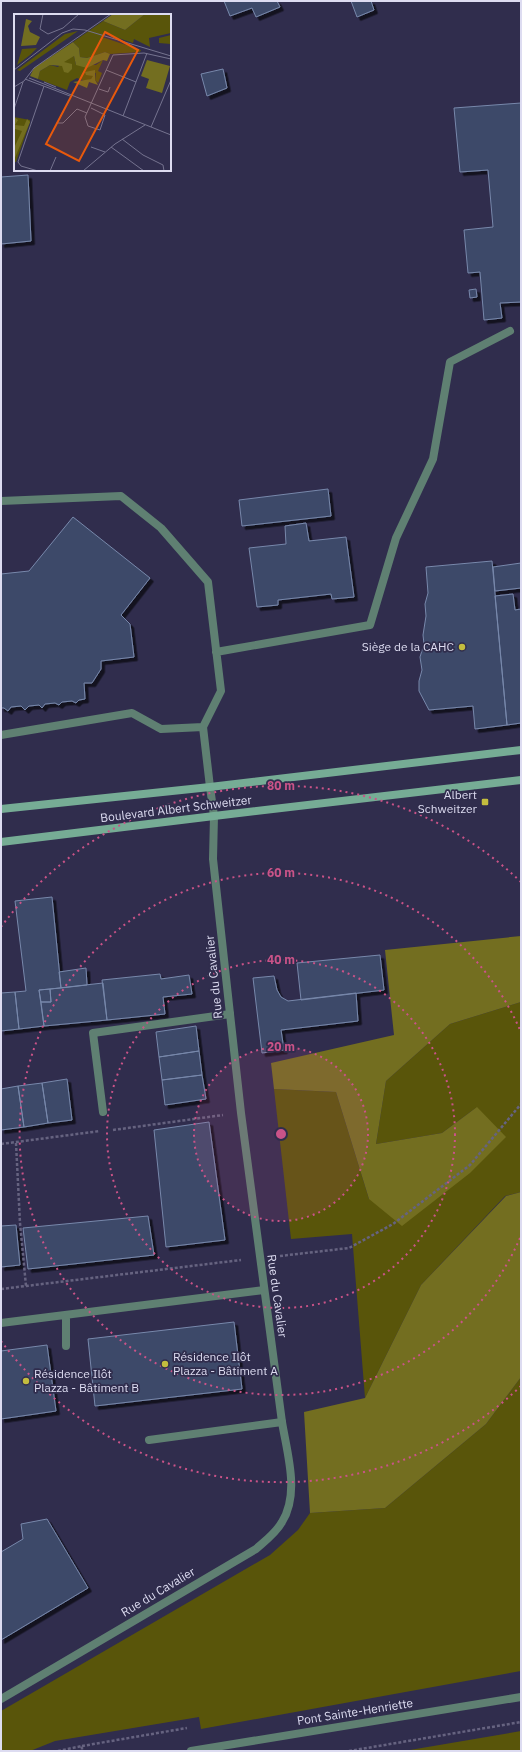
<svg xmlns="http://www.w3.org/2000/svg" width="522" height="1752" viewBox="0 0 522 1752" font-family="'IBM Plex Sans',sans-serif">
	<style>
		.green { fill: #59550a }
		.forest { fill: #736e20 }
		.building { fill: #3c4969; stroke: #7888ab; filter: url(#shadow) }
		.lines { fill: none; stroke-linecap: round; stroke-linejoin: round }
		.path { stroke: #666380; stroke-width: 2.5; stroke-dasharray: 3 2; stroke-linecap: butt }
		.lane { stroke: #5f8072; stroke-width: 8 }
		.street { stroke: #5f8072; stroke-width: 8 }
		.secondary { stroke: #76ac95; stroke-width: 8 }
		.ring { fill: none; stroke: #ca5388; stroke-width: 2; stroke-dasharray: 2 4 }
		.poi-dot { fill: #c3bd3e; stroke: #302d4d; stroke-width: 1.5 }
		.labels { text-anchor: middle; stroke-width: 3.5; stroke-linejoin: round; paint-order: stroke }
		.poi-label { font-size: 12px; fill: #dddcf1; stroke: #302d4d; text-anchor: end }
		.street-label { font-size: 12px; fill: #dddcf1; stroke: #302d4d }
		.inset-road { fill: none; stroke: #75738f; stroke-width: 1 }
		.view { fill: #e8590c; fill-opacity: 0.15; stroke: #e8590c; stroke-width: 2 }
		.inset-edge { fill: none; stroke: #dddcf1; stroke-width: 2 }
		.centre { fill: #ca5388; stroke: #302d4d; stroke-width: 2 }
		.ring-label { font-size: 12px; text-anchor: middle; font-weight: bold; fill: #ca5388; stroke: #302d4d; stroke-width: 3.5; stroke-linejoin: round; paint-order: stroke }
	</style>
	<defs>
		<filter id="shadow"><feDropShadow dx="3.5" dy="3.5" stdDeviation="0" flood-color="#0009"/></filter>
	</defs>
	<rect width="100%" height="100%" fill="#302d4d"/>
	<!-- green -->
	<path class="green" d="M 521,1002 L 521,1192 L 505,1196 L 421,1285 L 365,1398 L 352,1234 L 291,1239 L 274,1089 L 336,1092 L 369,1199 L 477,1107 L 442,1133 L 376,1144 L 386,1081 L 450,1024 Z
		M 521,1377 L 521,1671 L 201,1729 L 199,1717 L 55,1741 L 30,1751 L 1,1751 L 1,1711 L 270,1555 L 298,1530 L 310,1513 L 385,1508 L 486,1424 Z
		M 521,1731 L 521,1751 L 404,1751 Z"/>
	<!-- forest -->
	<path class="forest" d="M 521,936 L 521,1002 L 450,1024 L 386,1081 L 376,1144 L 442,1133 L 477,1107 L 506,1137 L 470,1173 L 402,1226 L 369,1199 L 336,1092 L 274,1089 L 271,1063 L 394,1035 L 385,950 Z
		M 521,1192 L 521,1377 L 486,1424 L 385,1508 L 310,1513 L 304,1412 L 365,1398 L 421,1285 L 506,1196 Z"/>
	<!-- building -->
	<path class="building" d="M 224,1 L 277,1 L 280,7 L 256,17 L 252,8 L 230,16 Z
		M 351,1 L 371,1 L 374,10 L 357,17 Z
		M 223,69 L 227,88 L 207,96 L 201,74 Z
		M 521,103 L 521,302 L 500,303 L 502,318 L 484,320 L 480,272 L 468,273 L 464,230 L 493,227 L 488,170 L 460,172 L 454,108 Z
		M 28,175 L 31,241 L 1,244 L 1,177 Z
		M 476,289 L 477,297 L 470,298 L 469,290 Z
		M 328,489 L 331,516 L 242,526 L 239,500 Z
		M 73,517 L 150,578 L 121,615 L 130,624 L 134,657 L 101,661 L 101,669 L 92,683 L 84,683 L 85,699 L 79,700 L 76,703 L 72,701 L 62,702 L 59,705 L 55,703 L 45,704 L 42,708 L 39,705 L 29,706 L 25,710 L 21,706 L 11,707 L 8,711 L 4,708 L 1,708 L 1,574 L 29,571 Z
		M 306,523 L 309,541 L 346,537 L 354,597 L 332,599 L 331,594 L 278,600 L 278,605 L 257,607 L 249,548 L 286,544 L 285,526 Z
		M 492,561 L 507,725 L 475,729 L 473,706 L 429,710 L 419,691 L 419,681 L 422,670 L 420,657 L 424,644 L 423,635 L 426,616 L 425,604 L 428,593 L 426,567 Z
		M 521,563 L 521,588 L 495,591 L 493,567 Z
		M 513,594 L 515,610 L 521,609 L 521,723 L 507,725 L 495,596 Z
		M 52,897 L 61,988 L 39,990 L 44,1026 L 19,1029 L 15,992 L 26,991 L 15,901 Z
		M 380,955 L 384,990 L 301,1000 L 297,963 Z
		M 86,968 L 87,985 L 61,988 L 59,972 Z
		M 160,974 L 161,979 L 189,975 L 192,994 L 163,997 L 165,1014 L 107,1020 L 102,980 Z
		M 274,976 L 277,990 L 281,997 L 288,1001 L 356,993 L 358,1021 L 281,1030 L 284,1050 L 262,1053 L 253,978 Z
		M 103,983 L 107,1020 L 44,1026 L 41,1002 L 51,1002 L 50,989 Z
		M 50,989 L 51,1002 L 41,1002 L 39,990 Z
		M 15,992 L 19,1029 L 1,1031 L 1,993 Z
		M 196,1026 L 199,1051 L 159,1057 L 156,1032 Z
		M 199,1051 L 202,1075 L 162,1080 L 159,1057 Z
		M 202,1075 L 206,1099 L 165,1105 L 162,1080 Z
		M 67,1079 L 72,1120 L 48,1123 L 42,1083 Z
		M 42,1083 L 48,1123 L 24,1127 L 18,1086 Z
		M 18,1086 L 24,1127 L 1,1130 L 1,1089 Z
		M 209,1122 L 225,1240 L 166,1247 L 154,1130 Z
		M 148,1216 L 154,1255 L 28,1269 L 23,1228 Z
		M 16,1225 L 20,1265 L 1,1267 L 1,1226 Z
		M 234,1322 L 242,1389 L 95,1406 L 88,1339 Z
		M 47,1345 L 56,1411 L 1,1419 L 1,1351 Z
		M 47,1519 L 88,1588 L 1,1640 L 1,1552 L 23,1539 L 21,1524 Z"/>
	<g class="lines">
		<!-- path -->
		<path class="path" d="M 113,1130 L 223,1115
			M 16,1143 L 20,1223 L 26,1286
			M 1,1144 L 100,1131
			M 280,1256 L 349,1248 L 393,1224 L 470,1165 L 521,1104
			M 1,1289 L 241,1260
			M 82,1746 L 187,1728
			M 58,1751 L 82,1746 L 82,1751
			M 349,1751 L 521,1722"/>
		<!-- lane -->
		<path class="lane" d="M 1,501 L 121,496 L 161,528 L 208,582 L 221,691 L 203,727 L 210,787
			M 216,652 L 370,625 L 396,538 L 433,459 L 450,362 L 510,331
			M 1,735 L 132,713 L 161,729 L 203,727
			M 103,1112 L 93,1033 L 230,1014
			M 66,1315 L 66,1346
			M 1,1323 L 264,1290
			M 149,1440 L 282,1422
			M 191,1751 L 521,1697"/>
		<!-- street -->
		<path class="street" d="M 1,1699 L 256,1549 C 265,1541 276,1533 282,1522 C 300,1493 287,1453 282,1422 L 241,1113 L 230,1014 L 213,859 L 214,816 L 210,787"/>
		<!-- secondary -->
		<path class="secondary" d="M 1,809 L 210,787 L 521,750
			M 1,842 L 214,816 L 521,780"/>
	</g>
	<!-- distance rings -->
	<circle cx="281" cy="1134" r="87" fill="#ca5388" fill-opacity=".12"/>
	<g class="ring">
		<circle cx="281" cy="1134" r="87"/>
		<circle cx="281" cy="1134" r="174"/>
		<path d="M520 1238A261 261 0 1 1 520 1030"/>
		<path d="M521 1386A348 348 0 0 1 1 1341M1 927A348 348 0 0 1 521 882"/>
	</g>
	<!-- markers -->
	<g class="poi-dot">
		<circle cx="462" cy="647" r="4"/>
		<rect x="481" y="798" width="8" height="8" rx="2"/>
		<circle cx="165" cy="1364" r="4"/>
		<circle cx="26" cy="1381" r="4"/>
	</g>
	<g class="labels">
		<!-- poi labels -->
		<g class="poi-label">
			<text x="454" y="651">Siège de la CAHC</text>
			<text x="477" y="799">Albert<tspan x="477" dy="14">Schweitzer</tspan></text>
			<text x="173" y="1361" text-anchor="start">Résidence Ilôt<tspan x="173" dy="14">Plazza - Bâtiment A</tspan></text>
			<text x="34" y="1378" text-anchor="start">Résidence Ilôt<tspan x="34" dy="14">Plazza - Bâtiment B</tspan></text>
		</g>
		<!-- street labels -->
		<g class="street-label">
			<text transform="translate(176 809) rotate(-7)" y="4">Boulevard Albert Schweitzer</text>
			<text transform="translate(214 977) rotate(-96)" y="4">Rue du Cavalier</text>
			<text transform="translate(277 1296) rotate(82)" y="4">Rue du Cavalier</text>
			<text transform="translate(158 1592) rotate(-31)" y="4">Rue du Cavalier</text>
			<text transform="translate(355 1712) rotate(-9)" y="4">Pont Sainte-Henriette</text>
		</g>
	</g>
	<!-- overview -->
	<g transform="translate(14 14)">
		<rect width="157" height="157" fill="#302d4d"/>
		<path d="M 131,0 L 157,0 L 157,19 L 135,24 L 136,33 L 120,25 L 119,29 L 90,19 L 88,23 L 127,36 L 126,38 L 96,40 L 91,38 L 73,44 L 66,43 L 65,34 L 59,28 L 89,7 L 111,16 ZM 64,17 L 6,57 L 3,56 L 51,20 ZM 157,21 L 157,30 L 145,29 L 145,24 ZM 23,34 L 16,41 L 3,51 L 8,35 ZM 60,42 L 62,51 L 82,51 L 89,46 L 84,57 L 88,59 L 84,69 L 81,66 L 82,59 L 75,60 L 80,62 L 77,65 L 71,67 L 63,64 L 56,68 L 53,76 L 24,65 L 26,57 L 36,51 L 44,53 L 51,45 ZM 0,103 L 16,106 L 16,108 L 2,148 L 0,148 Z" fill="#59550a"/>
		<path d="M 99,0 L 131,0 L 111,16 L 89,7 ZM 12,5 L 18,7 L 14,12 L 16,18 L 26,23 L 22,31 L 7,32 ZM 59,28 L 65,34 L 66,43 L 73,44 L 91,38 L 96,40 L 93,47 L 89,46 L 73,54 L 62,51 L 60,42 L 50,48 L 58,50 L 58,55 L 54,59 L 50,58 L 48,52 L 36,51 L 26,57 L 24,65 L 16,62 L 20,54 ZM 133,46 L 156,52 L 148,79 L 132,74 L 135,65 L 127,62 ZM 81,56 L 81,66 L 84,71 L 75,68 L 73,74 L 59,68 L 77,65 L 79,62 L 72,61 L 71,58 ZM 0,103 L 4,106 L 1,111 L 10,112 L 13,105 L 16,108 L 0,146 L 0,134 L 8,117 L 1,115 L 0,120 Z" fill="#736e20"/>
		<path class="inset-road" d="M 29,0 L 26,15 L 34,20 L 49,14 L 65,0M 0,56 L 48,19 L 59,15 L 71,16 L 157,42M 92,56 L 122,68M 15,64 L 157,121M 11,65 L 56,82M 30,68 L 42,73M 0,73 L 10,67 L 20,54 L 97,0M 85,75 L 94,78 L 96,73M 77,94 L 91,101 L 86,116 L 74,112 L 71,103 L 99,41 L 130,39 L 157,45M 0,95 L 9,68M 109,102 L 133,39M 44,109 L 49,109 L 63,95 L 73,99M 137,113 L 157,66M 108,125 L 129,141 L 149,151 L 150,157M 77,133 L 91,138M 97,133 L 130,157M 24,157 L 7,152 L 4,148 L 30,72M 36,157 L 42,143M 69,157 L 101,130 L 131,111"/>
		<path class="view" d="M 91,18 L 124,36 L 65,147 L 32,130 Z"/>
		<rect width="157" height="157" class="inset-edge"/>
	</g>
	<circle cx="281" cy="1134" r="6" class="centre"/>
	<g class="ring-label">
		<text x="281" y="790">80 m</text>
		<text x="281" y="877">60 m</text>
		<text x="281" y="964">40 m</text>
		<text x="281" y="1051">20 m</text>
	</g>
	<!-- border -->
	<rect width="522" height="1752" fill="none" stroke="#dddcf1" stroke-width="4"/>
</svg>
